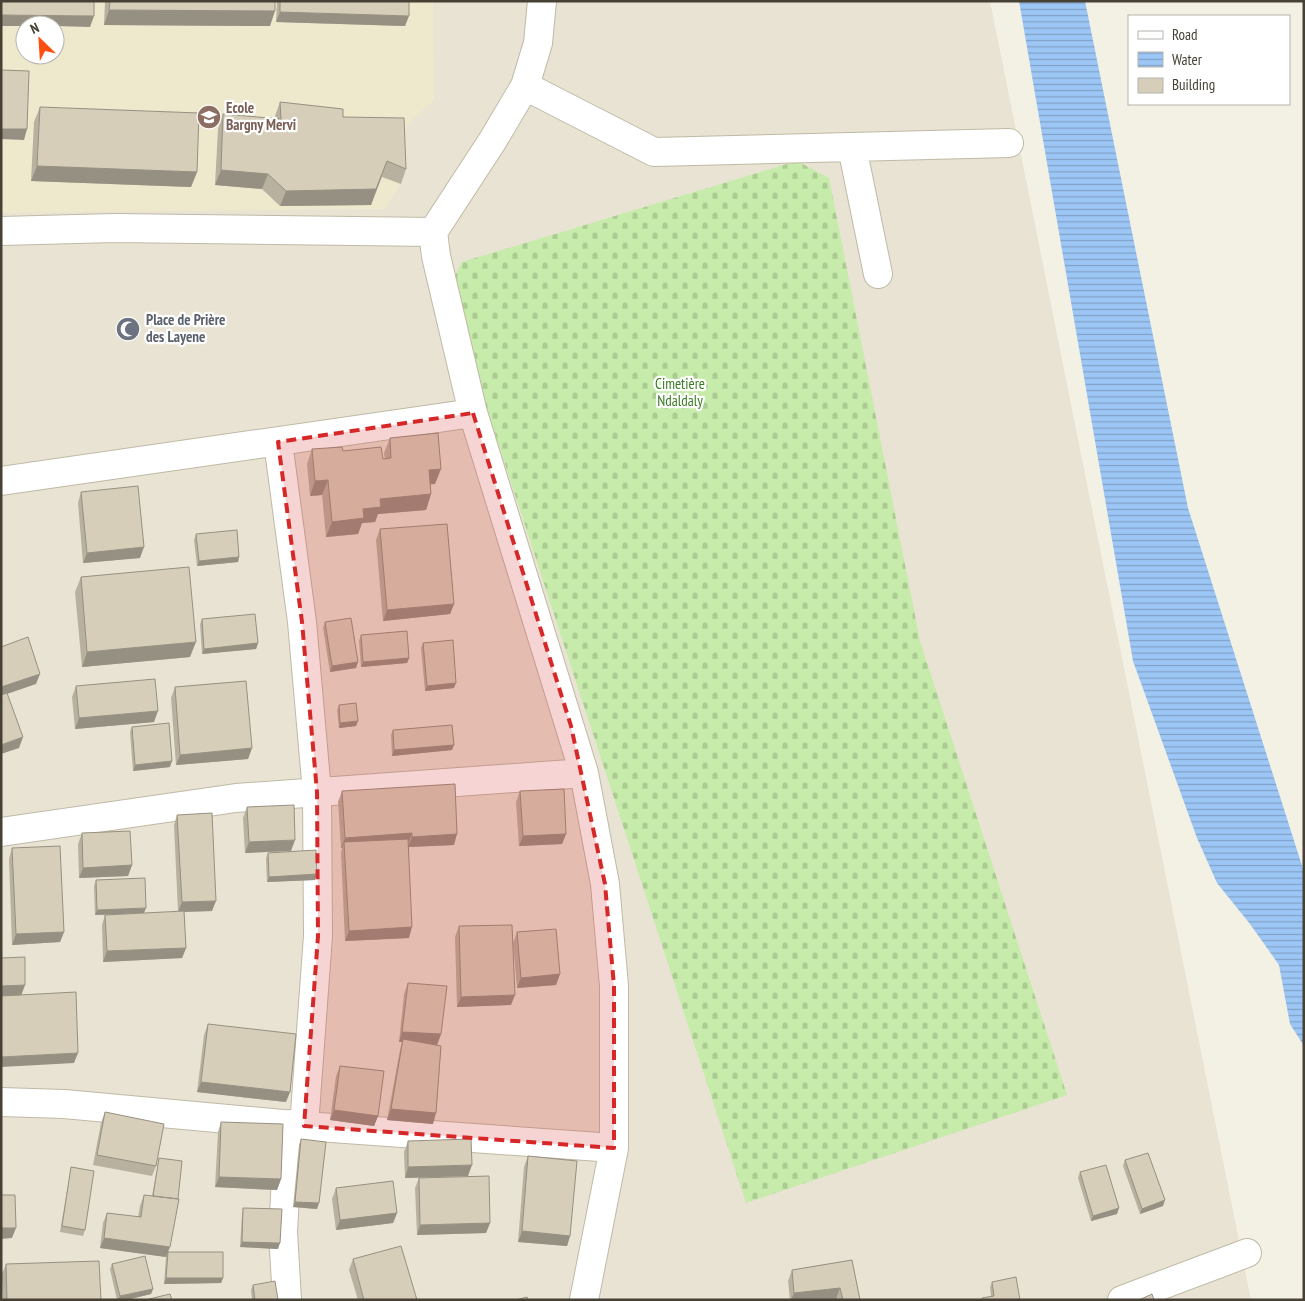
<svg xmlns="http://www.w3.org/2000/svg" width="1305" height="1301" viewBox="0 0 1305 1301" font-family="'PT Sans Narrow',sans-serif">
	<style>
		.residential { fill: #e8e3d2; fill-rule: evenodd }
		.education { fill: #eee8cd; fill-rule: evenodd }
		.cemetery { fill: url(#cemetery-stones) }
		.water { fill: url(#water-rules) }
		.lines { fill: none; stroke-linecap: round; stroke-linejoin: round }
		.minor-casing { stroke: #bfbaa6; stroke-width: 30 }
		.minor { stroke: #fff; stroke-width: 28 }
		.wall { fill: #b8b19f }
		.shaded-wall { fill: #969082 }
		.building { fill: #d6ceb9; stroke: #969082 }
		.marked { fill: #d62828; fill-opacity: 0.2; stroke: #d62828; stroke-width: 4; stroke-dasharray: 10 6; stroke-linejoin: round }
		.labels { text-anchor: middle; stroke-width: 4.5; stroke-linejoin: round; paint-order: stroke }
		.education-label { font-size: 15px; font-weight: bold; fill: #785e54; stroke: #fff; text-anchor: start }
		.worship-label { font-size: 15px; font-weight: bold; fill: #5b616d; stroke: #fff; text-anchor: start }
		.park-label { font-size: 15px; fill: #3b7b24; stroke: #fff }
	</style>
	<defs>
		<pattern id="cemetery-stones" width="16" height="16" patternUnits="userSpaceOnUse" patternTransform="scale(1.25)"><rect width="16" height="16" fill="#c6ebaa"/><path d="M2 7V4a2 2 0 0 1 4 0v3zM10 15v-3a2 2 0 0 1 4 0v3z" fill="#abcb93"/></pattern>
		<pattern id="water-rules" width="6" height="5" patternUnits="userSpaceOnUse" patternTransform="scale(1.25)"><rect width="6" height="5" fill="#9cc6f5"/><path d="M0 2.5h6" fill="none" stroke="#81a2c7"/></pattern>
	</defs>
	<rect width="100%" height="100%" fill="#f3f1e4"/>
	<!-- residential -->
	<path class="residential" d="M 1,1 L 990,1 L 1251,1300 L 1,1300 ZM 25,25 L 55,25 L 55,55 L 25,55 Z"/>
	<!-- education -->
	<path class="education" d="M 1,1 L 433,1 L 434,100 L 398,134 L 401,184 L 385,209 L 1,213 ZM 25,25 L 55,25 L 55,55 L 25,55 Z"/>
	<!-- cemetery -->
	<path class="cemetery" d="M 797,161 L 829,178 L 920,641 L 1067,1095 L 746,1203 L 448,289 L 462,262 Z"/>
	<!-- water -->
	<path class="water" d="M 1019,1 L 1085,1 L 1188,508 L 1304,872 L 1304,1046 L 1290,1024 L 1279,965 L 1250,924 L 1217,883 L 1197,838 L 1133,661 Z"/>
	<g class="lines">
		<!-- minor casing -->
		<g class="minor-casing">
			<path id="minor" d="M 542,1 L 538,43 L 525,86 L 493,140 L 433,232 L 436,256 L 473,413 L 584,773 L 605,884 L 614,986 L 614,1148 L 584,1300
				M 525,86 L 654,152 L 1009,143
				M 852,147 L 878,274
				M 1,231 L 114,228 L 433,232
				M 278,442 L 302,622 L 317,792 L 318,936 L 304,1126
				M 1,481 L 473,413
				M 1,832 L 236,798 L 584,773
				M 1,1102 L 64,1104 L 304,1126 L 614,1148
				M 287,1300 L 283,1232 L 289,1124
				M 1122,1300 L 1247,1253"/>
		</g>
		<!-- minor -->
		<use href="#minor" class="minor"/>
	</g>
	<!-- wall -->
	<path class="wall" d="M 105,1 L 275,1 L 270,26 L 104,25 Z
		M 277,1 L 409,1 L 405,26 L 276,22 Z
		M 280,102 L 343,117 L 406,169 L 401,184 L 382,177 L 371,205 L 280,206 L 262,189 L 215,185 L 218,129 L 223,114 L 274,119 Z
		M 40,107 L 197,172 L 191,187 L 31,181 L 34,122 Z
		M 390,438 L 435,484 L 431,484 L 431,494 L 426,510 L 378,514 L 375,522 L 362,523 L 358,534 L 326,537 L 322,495 L 310,496 L 307,464 L 312,449 L 343,451 L 383,459 L 385,459 L 384,453 Z
		M 81,492 L 140,558 L 83,563 L 78,503 Z
		M 380,529 L 454,604 L 450,614 L 383,621 L 376,540 Z
		M 196,534 L 239,557 L 238,562 L 197,566 L 194,540 Z
		M 81,577 L 190,657 L 82,667 L 75,592 Z
		M 202,619 L 258,643 L 256,649 L 202,654 L 200,624 Z
		M 325,622 L 356,668 L 330,672 L 323,628 Z
		M 361,635 L 409,658 L 407,663 L 361,667 L 359,641 Z
		M 423,643 L 454,688 L 425,691 L 421,648 Z
		M 76,686 L 154,722 L 75,729 L 72,697 Z
		M 175,687 L 252,748 L 248,759 L 176,765 L 171,698 Z
		M 339,705 L 356,726 L 339,728 L 337,710 Z
		M 132,727 L 170,767 L 133,771 L 130,732 Z
		M 393,730 L 452,750 L 392,756 L 391,735 Z
		M 342,791 L 454,845 L 409,847 L 409,938 L 345,941 L 341,853 L 342,848 L 341,848 L 338,802 Z
		M 520,791 L 566,834 L 562,844 L 519,846 L 516,802 Z
		M 247,807 L 291,851 L 245,853 L 243,818 Z
		M 177,815 L 212,911 L 184,912 L 186,948 L 182,958 L 103,962 L 102,925 L 105,915 L 178,912 L 174,825 Z
		M 82,833 L 132,865 L 128,876 L 79,878 L 78,844 Z
		M 12,848 L 64,932 L 60,942 L 12,945 L 9,859 Z
		M 268,853 L 315,880 L 267,882 L 266,858 Z
		M 96,880 L 144,913 L 95,915 L 94,886 Z
		M 459,926 L 511,1005 L 457,1007 L 455,937 Z
		M 517,932 L 560,974 L 556,985 L 517,988 L 513,943 Z
		M 408,983 L 441,1034 L 437,1045 L 433,1124 L 387,1120 L 400,1050 L 402,1042 L 399,1042 L 404,994 Z
		M 208,1024 L 286,1102 L 197,1092 L 204,1035 Z
		M 340,1066 L 378,1116 L 374,1126 L 330,1120 L 336,1076 Z
		M 105,1112 L 156,1166 L 152,1176 L 93,1165 L 101,1123 Z
		M 221,1122 L 281,1179 L 277,1190 L 215,1187 L 218,1132 Z
		M 301,1139 L 317,1209 L 293,1207 L 299,1145 Z
		M 408,1141 L 468,1176 L 405,1178 L 404,1152 Z
		M 528,1156 L 570,1236 L 567,1246 L 518,1242 L 524,1167 Z
		M 159,1158 L 168,1252 L 223,1278 L 221,1283 L 164,1284 L 166,1257 L 100,1248 L 103,1223 L 107,1213 L 138,1217 L 140,1206 L 144,1195 L 152,1196 L 158,1164 Z
		M 1125,1160 L 1163,1206 L 1140,1214 L 1123,1166 Z
		M 71,1167 L 85,1230 L 83,1236 L 60,1232 L 70,1173 Z
		M 1080,1172 L 1117,1214 L 1091,1221 L 1078,1178 Z
		M 419,1178 L 490,1223 L 486,1233 L 417,1235 L 415,1188 Z
		M 336,1188 L 397,1213 L 393,1223 L 336,1230 L 332,1199 Z
		M 243,1208 L 278,1249 L 240,1247 L 242,1214 Z
		M 353,1259 L 417,1300 L 358,1300 L 349,1270 Z
		M 852,1260 L 860,1300 L 837,1300 L 836,1299 L 827,1300 L 790,1300 L 788,1281 L 792,1270 Z
		M 6,1264 L 101,1300 L 3,1300 L 2,1274 Z
		M 112,1264 L 153,1289 L 151,1294 L 126,1300 L 117,1300 L 110,1269 Z
		M 992,1282 L 1020,1300 L 981,1300 L 982,1298 L 991,1296 L 990,1287 Z
		M 253,1285 L 278,1300 L 252,1300 L 251,1290 Z"/>
	<!-- shaded-wall -->
	<path class="shaded-wall" d="M 109,10 L 275,11 L 270,26 L 104,25 Z
		M 280,12 L 409,16 L 405,26 L 276,22 Z
		M 1,15 L 94,16 L 90,27 L 55,26 L 55,25 L 25,25 L 25,26 L 1,26 Z
		M 1,129 L 27,129 L 24,140 L 1,139 Z
		M 387,161 L 371,205 L 280,206 L 286,191 Z
		M 37,166 L 197,172 L 191,187 L 31,181 Z
		M 221,170 L 268,174 L 262,189 L 215,185 Z
		M 441,469 L 435,484 L 424,485 L 429,470 Z
		M 328,480 L 322,495 L 310,496 L 315,481 Z
		M 431,494 L 426,510 L 378,514 L 375,522 L 362,523 L 358,534 L 326,537 L 332,522 L 380,499 Z
		M 144,547 L 140,558 L 83,563 L 87,553 Z
		M 239,557 L 238,562 L 197,566 L 199,561 Z
		M 454,604 L 450,614 L 383,621 L 387,610 Z
		M 196,642 L 190,657 L 82,667 L 87,652 Z
		M 258,643 L 256,649 L 202,654 L 204,649 Z
		M 409,658 L 407,663 L 361,667 L 363,662 Z
		M 358,662 L 356,668 L 330,672 L 332,666 Z
		M 40,674 L 36,684 L 1,696 L 1,687 Z
		M 456,683 L 454,688 L 425,691 L 427,686 Z
		M 158,711 L 154,722 L 75,729 L 79,718 Z
		M 358,721 L 356,726 L 339,728 L 340,723 Z
		M 23,737 L 19,748 L 1,754 L 1,745 Z
		M 454,745 L 452,750 L 392,756 L 394,750 Z
		M 252,748 L 248,759 L 176,765 L 180,755 Z
		M 172,761 L 170,767 L 133,771 L 135,765 Z
		M 412,833 L 408,844 L 344,842 L 342,848 L 341,848 L 345,838 Z
		M 457,834 L 454,845 L 408,847 L 412,837 Z
		M 566,834 L 562,844 L 519,846 L 523,836 Z
		M 295,840 L 291,851 L 245,853 L 249,842 Z
		M 132,865 L 128,876 L 79,878 L 83,868 Z
		M 317,874 L 315,880 L 267,882 L 269,877 Z
		M 216,901 L 212,911 L 178,912 L 182,902 Z
		M 146,908 L 144,913 L 95,915 L 97,910 Z
		M 412,927 L 409,938 L 345,941 L 349,931 Z
		M 64,932 L 60,942 L 12,945 L 16,934 Z
		M 186,948 L 182,958 L 103,962 L 107,951 Z
		M 560,974 L 556,985 L 517,988 L 521,978 Z
		M 25,985 L 21,996 L 1,997 L 1,986 Z
		M 515,995 L 511,1005 L 457,1007 L 461,997 Z
		M 402,1032 L 441,1034 L 437,1045 L 403,1039 L 402,1042 L 399,1042 Z
		M 78,1053 L 74,1063 L 1,1067 L 1,1057 Z
		M 201,1082 L 290,1092 L 286,1102 L 197,1092 Z
		M 391,1109 L 436,1113 L 433,1124 L 387,1120 Z
		M 334,1110 L 378,1116 L 374,1126 L 330,1120 Z
		M 472,1165 L 468,1176 L 405,1178 L 408,1167 Z
		M 219,1177 L 281,1179 L 277,1190 L 215,1187 Z
		M 1165,1200 L 1163,1206 L 1140,1214 L 1142,1209 Z
		M 295,1202 L 319,1203 L 317,1209 L 293,1207 Z
		M 1119,1208 L 1117,1214 L 1091,1221 L 1093,1216 Z
		M 397,1213 L 393,1223 L 336,1230 L 340,1220 Z
		M 490,1223 L 486,1233 L 417,1235 L 420,1225 Z
		M 1,1228 L 16,1228 L 12,1238 L 1,1239 Z
		M 522,1231 L 570,1236 L 567,1246 L 518,1242 Z
		M 104,1238 L 170,1247 L 166,1257 L 100,1248 Z
		M 242,1242 L 280,1243 L 278,1249 L 240,1247 Z
		M 166,1278 L 223,1278 L 221,1283 L 164,1284 Z
		M 840,1288 L 836,1299 L 827,1300 L 791,1300 L 794,1293 Z
		M 153,1289 L 151,1294 L 126,1300 L 118,1300 L 120,1296 Z"/>
	<!-- building -->
	<path class="building" d="M 1,1 L 94,1 L 94,16 L 1,15 Z
		M 110,1 L 275,1 L 275,11 L 109,10 Z
		M 280,1 L 409,1 L 409,16 L 280,12 Z
		M 1,70 L 29,71 L 27,129 L 1,129 Z
		M 280,102 L 343,109 L 343,117 L 404,118 L 406,169 L 387,161 L 376,189 L 286,191 L 268,174 L 221,170 L 223,114 L 281,119 Z
		M 40,107 L 199,113 L 197,172 L 37,166 Z
		M 438,433 L 441,469 L 429,470 L 431,494 L 380,499 L 381,507 L 363,509 L 364,518 L 332,522 L 328,480 L 315,481 L 312,449 L 342,447 L 343,451 L 381,447 L 383,459 L 391,458 L 390,438 Z
		M 138,486 L 144,547 L 87,553 L 81,492 Z
		M 447,524 L 454,604 L 387,610 L 380,529 Z
		M 237,530 L 239,557 L 199,561 L 196,534 Z
		M 189,567 L 196,642 L 87,652 L 81,577 Z
		M 255,614 L 258,643 L 204,649 L 202,619 Z
		M 351,618 L 358,662 L 332,666 L 325,622 Z
		M 407,631 L 409,658 L 363,662 L 361,635 Z
		M 28,637 L 40,674 L 1,687 L 1,647 Z
		M 453,640 L 456,683 L 427,686 L 423,643 Z
		M 155,679 L 158,711 L 79,718 L 76,686 Z
		M 246,681 L 252,748 L 180,755 L 175,687 Z
		M 7,693 L 23,737 L 1,745 L 1,695 Z
		M 356,703 L 358,721 L 340,723 L 339,705 Z
		M 169,723 L 172,761 L 135,765 L 132,727 Z
		M 452,725 L 454,745 L 394,750 L 393,730 Z
		M 455,784 L 457,834 L 412,837 L 412,833 L 345,838 L 342,791 Z
		M 564,789 L 566,834 L 523,836 L 520,791 Z
		M 294,805 L 295,840 L 249,842 L 247,807 Z
		M 212,813 L 216,901 L 182,902 L 177,815 Z
		M 130,831 L 132,865 L 83,868 L 82,833 Z
		M 408,839 L 412,927 L 349,931 L 344,842 Z
		M 60,846 L 64,932 L 16,934 L 12,848 Z
		M 316,850 L 317,874 L 269,877 L 268,853 Z
		M 145,878 L 146,908 L 97,910 L 96,880 Z
		M 184,911 L 186,948 L 107,951 L 105,915 Z
		M 512,925 L 515,995 L 461,997 L 459,926 Z
		M 556,929 L 560,974 L 521,978 L 517,932 Z
		M 25,957 L 25,985 L 1,986 L 1,958 Z
		M 408,983 L 447,986 L 441,1034 L 402,1032 Z
		M 76,992 L 78,1053 L 1,1057 L 1,996 Z
		M 208,1024 L 296,1034 L 290,1092 L 201,1082 Z
		M 403,1039 L 441,1046 L 436,1113 L 391,1109 Z
		M 340,1066 L 384,1071 L 378,1116 L 334,1110 Z
		M 105,1112 L 164,1124 L 156,1166 L 97,1155 Z
		M 221,1122 L 283,1124 L 281,1179 L 219,1177 Z
		M 301,1139 L 326,1142 L 319,1203 L 295,1202 Z
		M 471,1139 L 472,1165 L 408,1167 L 408,1141 Z
		M 1148,1153 L 1165,1200 L 1142,1209 L 1125,1160 Z
		M 528,1156 L 577,1161 L 570,1236 L 522,1231 Z
		M 159,1158 L 182,1161 L 178,1199 L 153,1196 Z
		M 1106,1165 L 1119,1208 L 1093,1216 L 1080,1172 Z
		M 71,1167 L 94,1171 L 85,1230 L 62,1226 Z
		M 489,1176 L 490,1223 L 420,1225 L 419,1178 Z
		M 393,1181 L 397,1213 L 340,1220 L 336,1188 Z
		M 1,1195 L 15,1195 L 16,1228 L 1,1228 Z
		M 144,1195 L 179,1199 L 170,1247 L 104,1238 L 107,1213 L 141,1217 Z
		M 243,1208 L 282,1209 L 280,1243 L 242,1242 Z
		M 401,1246 L 417,1300 L 364,1300 L 353,1259 Z
		M 168,1252 L 223,1252 L 223,1278 L 166,1278 Z
		M 145,1256 L 153,1289 L 120,1296 L 112,1264 Z
		M 852,1260 L 860,1300 L 843,1300 L 840,1288 L 794,1293 L 792,1270 Z
		M 99,1261 L 101,1300 L 7,1300 L 6,1264 Z
		M 1016,1277 L 1020,1300 L 982,1300 L 982,1298 L 994,1296 L 992,1282 Z
		M 275,1281 L 278,1300 L 255,1300 L 253,1285 Z
		M 170,1294 L 172,1300 L 145,1300 Z
		M 1152,1294 L 1154,1300 L 1139,1300 Z
		M 527,1297 L 528,1300 L 516,1300 Z"/>
	<!-- marked area -->
	<path class="marked" d="M 473,413 L 571,726 L 605,884 L 614,986 L 614,1148 L 304,1126 L 318,936 L 317,792 L 302,622 L 278,442 Z"/>
	<!-- icons -->
	<defs>
		<g id="school-disc" transform="scale(1.25)"><circle r="9.5" fill="#8d6e63" stroke="#fff"/><path d="M0-5L7-2L0 1L-7-2ZM-4 1L0 2.5L4 1V4Q0 6-4 4Z" fill="#fff"/></g>
		<g id="mosque-disc" transform="scale(1.25)"><circle r="9.5" fill="#6b7280" stroke="#fff"/><path d="M3.5-4.9A6 6 0 1 0 3.5 4.9A5 5 0 1 1 3.5-4.9Z" fill="#fff"/></g>
	</defs>
	<g fill-rule="evenodd">
		<use href="#school-disc" x="209" y="117"/>
		<use href="#mosque-disc" x="128" y="329"/>
	</g>
	<g class="labels">
		<!-- education labels -->
		<g class="education-label">
			<text x="226" y="113">Ecole<tspan x="226" dy="17">Bargny Mervi</tspan></text>
		</g>
		<!-- worship labels -->
		<g class="worship-label">
			<text x="146" y="325">Place de Prière<tspan x="146" dy="17">des Layene</tspan></text>
		</g>
		<!-- park labels -->
		<g class="park-label">
			<text x="680" y="389">Cimetière<tspan x="680" dy="17">Ndaldaly</tspan></text>
		</g>
	</g>
	<!-- border -->
	<rect width="1305" height="1301" fill="none" stroke="#464134" stroke-width="5"/>
	<!-- legend -->
	<rect x="1128" y="15" width="162" height="90" fill="#ffffff" stroke="#b5b3ae"/>
	<rect x="1138" y="31" width="25" height="8" fill="#ffffff" stroke="#b5b3ae"/>
	<text x="1172" y="40" font-size="15" fill="#464134">Road</text>
	<rect x="1138" y="52" width="25" height="15" fill="url(#water-rules)" stroke="#b5b3ae"/>
	<text x="1172" y="65" font-size="15" fill="#464134">Water</text>
	<rect x="1138" y="78" width="25" height="15" fill="#d6ceb9" stroke="#b5b3ae"/>
	<text x="1172" y="90" font-size="15" fill="#464134">Building</text>
	<!-- north arrow -->
	<g transform="translate(40 40) rotate(335)"><circle r="24" fill="#ffffff" stroke="#b5b3ae"/>
	<path d="M0-4L9 19L0 12L-9 19Z" fill="#ff4f10"/>
	<text y="-8" font-size="14" font-weight="bold" text-anchor="middle" fill="#464134">N</text>
	</g>
</svg>
